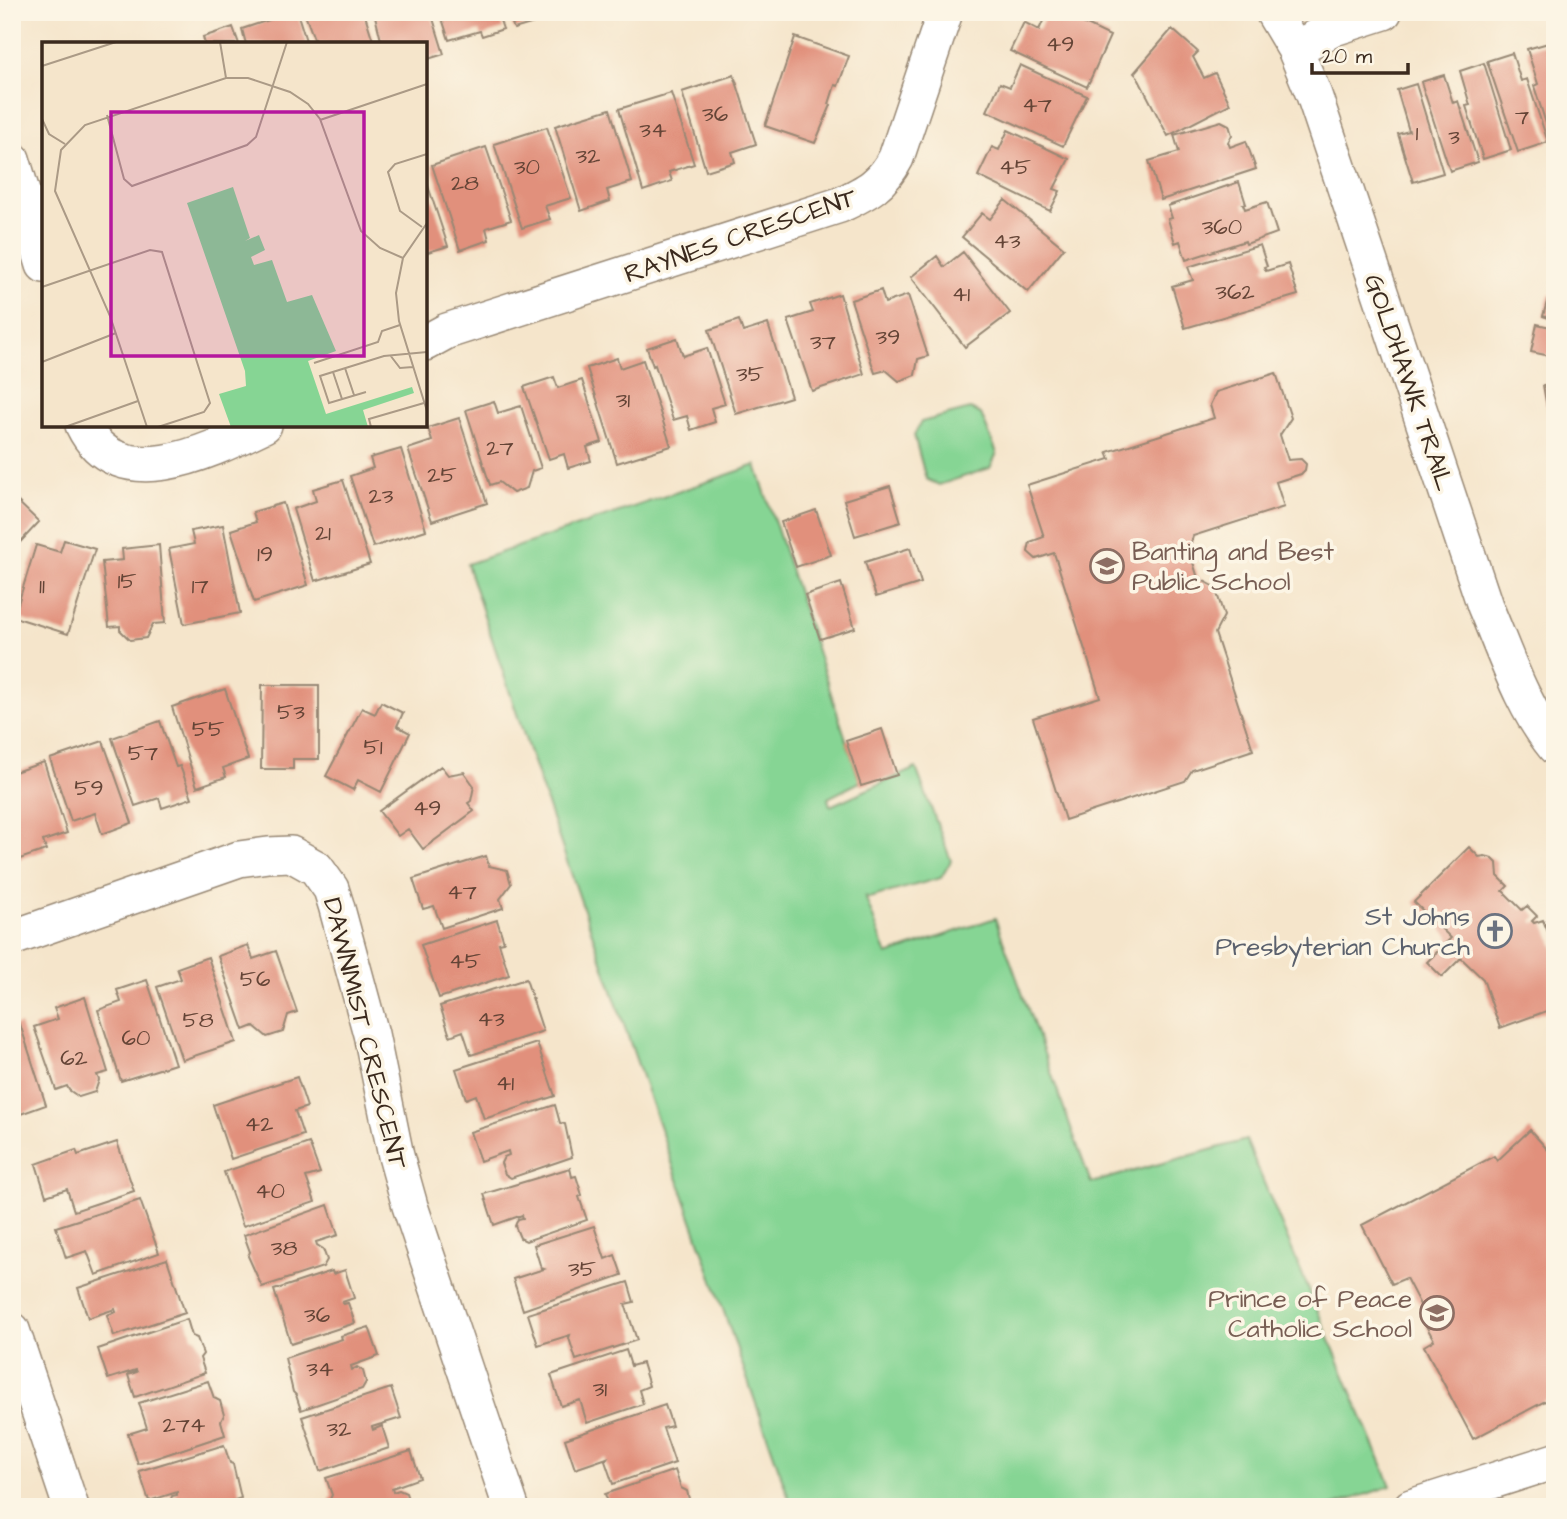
<svg xmlns="http://www.w3.org/2000/svg" width="1567" height="1519" viewBox="0 0 1567 1519" font-family="'Architects Daughter',sans-serif">
	<style>
		.green { fill: #86d594; stroke: #608059; stroke-width: 2 }
		.building { fill: #e1907c }
		.lines { fill: none; stroke-linecap: round; stroke-linejoin: round }
		.minor-casing { stroke: #988874; stroke-width: 38 }
		.minor { stroke: #fff; stroke-width: 35 }
		.labels { text-anchor: middle; stroke-width: 7; stroke-linejoin: round; paint-order: stroke }
		.number-label { font-size: 23px; fill: #644436 }
		.street-label { font-size: 26px; fill: #3b2a1e; stroke: #fcf5e5 }
		.education-label { font-size: 26px; fill: #785e54; stroke: #fcf5e5; text-anchor: start }
		.worship-label { font-size: 26px; fill: #5b616d; stroke: #fcf5e5; text-anchor: end }
		.inset-road { fill: none; stroke: #ab9a86; stroke-width: 2 }
		.view { fill: #b5179e; fill-opacity: 0.15; stroke: #b5179e; stroke-width: 3.5 }
		.inset-edge { fill: none; stroke: #3b2a1e; stroke-width: 3.5 }
	</style>
	<rect width="100%" height="100%" fill="#fcf5e5"/>
	<filter id="ink" filterUnits="userSpaceOnUse"><feTurbulence type="fractalNoise" baseFrequency=".0143" numOctaves="2"/><feDisplacementMap in="SourceGraphic" scale="14" xChannelSelector="R" yChannelSelector="G"/><feConvolveMatrix kernelMatrix="1 2 1 2 8 2 1 2 1" color-interpolation-filters="sRGB"/></filter>
	<filter id="wash" filterUnits="userSpaceOnUse"><feTurbulence type="fractalNoise" baseFrequency=".00686" numOctaves="4" result="noise"/><feDisplacementMap in="SourceGraphic" scale="28" xChannelSelector="R" yChannelSelector="G"/><feGaussianBlur stdDeviation="1.57" result="paint"/><feColorMatrix in="noise" values="0 0 0 0 0 0 0 0 0 0 0 0 0 0 0 0 0 1.4 0 .05"/><feComposite in="paint" operator="in"/></filter>
	<g filter="url(#wash)">
		<rect width="100%" height="100%" fill="#f5e5cb"/>
		<!-- green -->
		<path class="green" d="M 970,409 L 981,414 L 997,453 L 990,468 L 939,485 L 926,479 L 914,435 L 921,422 Z
			M 756,465 L 860,782 L 828,798 L 830,806 L 916,768 L 951,861 L 941,878 L 869,898 L 865,896 L 887,955 L 995,918 L 1091,1183 L 1246,1140 L 1391,1486 L 1329,1507 L 792,1507 L 546,801 L 467,564 Z"/>
		<g id="blocks">
			<!-- building -->
			<path class="building" d="M 293,12 L 297,12 L 307,44 L 246,44 L 242,29 Z
				M 304,12 L 364,12 L 374,44 L 316,44 Z
				M 374,12 L 431,12 L 444,54 L 425,60 L 425,44 L 382,44 Z
				M 440,12 L 497,12 L 503,29 L 482,36 L 480,31 L 449,40 Z
				M 508,12 L 566,12 L 567,13 L 514,29 Z
				M 1047,12 L 1060,12 L 1110,36 L 1087,87 L 1010,51 L 1024,22 L 1039,30 Z
				M 233,27 L 239,44 L 205,44 L 203,37 Z
				M 1172,29 L 1198,52 L 1193,57 L 1204,78 L 1215,73 L 1230,104 L 1168,136 L 1137,76 L 1134,73 Z
				M 795,37 L 849,56 L 838,86 L 835,85 L 829,104 L 831,105 L 815,143 L 765,126 Z
				M 1552,42 L 1555,49 L 1555,138 L 1551,139 L 1534,86 L 1538,84 L 1527,49 Z
				M 1512,53 L 1521,81 L 1527,79 L 1548,142 L 1518,152 L 1487,61 Z
				M 1484,63 L 1511,150 L 1483,159 L 1466,106 L 1470,105 L 1460,71 Z
				M 1020,65 L 1087,96 L 1063,146 L 987,111 L 1000,83 L 1010,87 Z
				M 734,75 L 756,144 L 732,152 L 735,162 L 706,171 L 682,92 Z
				M 1444,75 L 1453,103 L 1458,101 L 1478,162 L 1450,171 L 1421,82 Z
				M 1416,84 L 1443,173 L 1413,182 L 1398,134 L 1409,131 L 1397,90 Z
				M 671,93 L 694,164 L 669,172 L 672,181 L 643,191 L 619,109 Z
				M 610,109 L 632,182 L 607,190 L 610,201 L 581,211 L 555,126 Z
				M 1221,121 L 1229,125 L 1232,135 L 1228,142 L 1230,147 L 1246,141 L 1256,169 L 1161,200 L 1149,161 L 1179,152 L 1174,135 Z
				M 547,127 L 571,198 L 545,206 L 550,219 L 522,228 L 494,144 Z
				M 1008,130 L 1069,159 L 1054,189 L 1060,191 L 1050,211 L 978,176 L 992,147 L 999,150 Z
				M 486,147 L 511,220 L 486,228 L 489,240 L 460,250 L 432,165 Z
				M 425,177 L 448,246 L 425,253 Z
				M 1239,182 L 1246,204 L 1243,204 L 1245,209 L 1267,202 L 1277,233 L 1246,244 L 1245,241 L 1186,260 L 1180,241 L 1175,243 L 1168,219 L 1172,218 L 1168,206 Z
				M 1005,200 L 1064,248 L 1028,292 L 962,237 L 982,213 L 990,219 Z
				M 1260,245 L 1267,266 L 1264,267 L 1266,271 L 1288,264 L 1298,295 L 1185,328 L 1172,286 L 1193,280 L 1188,267 Z
				M 963,252 L 1010,313 L 965,347 L 911,277 L 937,256 L 944,267 Z
				M 881,290 L 885,303 L 908,295 L 928,356 L 918,359 L 915,375 L 899,381 L 886,370 L 875,373 L 851,300 Z
				M 840,294 L 864,374 L 812,391 L 788,320 L 813,312 L 810,304 Z
				M 1549,295 L 1555,296 L 1555,320 L 1543,316 Z
				M 739,320 L 743,332 L 768,324 L 791,397 L 736,414 L 709,330 Z
				M 1537,324 L 1555,328 L 1555,357 L 1531,352 Z
				M 677,338 L 683,356 L 707,348 L 725,404 L 711,408 L 715,422 L 691,430 L 687,416 L 673,420 L 655,365 L 653,366 L 647,348 Z
				M 617,358 L 620,368 L 643,360 L 671,446 L 617,463 L 587,368 Z
				M 1276,373 L 1291,418 L 1280,435 L 1288,460 L 1301,459 L 1306,464 L 1305,470 L 1301,474 L 1276,482 L 1284,507 L 1193,536 L 1189,550 L 1198,578 L 1215,587 L 1224,616 L 1215,633 L 1253,750 L 1192,770 L 1185,781 L 1065,820 L 1033,718 L 1100,697 L 1054,553 L 1036,559 L 1028,552 L 1030,542 L 1044,537 L 1027,485 L 1110,459 L 1107,452 L 1214,418 L 1210,405 L 1216,392 Z
				M 554,377 L 558,388 L 582,380 L 602,442 L 587,447 L 591,461 L 568,468 L 564,454 L 549,459 L 524,387 Z
				M 1555,383 L 1555,411 L 1548,413 L 1543,385 Z
				M 494,401 L 498,413 L 521,406 L 541,468 L 532,471 L 527,488 L 513,493 L 499,482 L 490,485 L 466,410 Z
				M 459,418 L 487,503 L 432,521 L 408,449 L 432,441 L 428,428 Z
				M 401,449 L 426,530 L 373,547 L 350,476 L 373,468 L 370,458 Z
				M 343,480 L 370,564 L 315,581 L 293,509 L 316,501 L 313,489 Z
				M 890,486 L 901,522 L 855,536 L 844,500 Z
				M 12,496 L 39,522 L 12,551 Z
				M 283,503 L 308,585 L 254,602 L 231,530 L 256,522 L 253,512 Z
				M 816,510 L 831,555 L 796,567 L 781,522 Z
				M 223,525 L 240,613 L 184,624 L 169,549 L 194,544 L 191,531 Z
				M 64,540 L 95,549 L 68,634 L 14,617 L 36,545 L 60,552 Z
				M 159,545 L 165,623 L 153,624 L 146,638 L 130,640 L 120,630 L 120,626 L 109,627 L 102,562 L 123,560 L 122,549 Z
				M 910,548 L 921,583 L 876,597 L 865,562 Z
				M 841,583 L 855,628 L 820,639 L 805,595 Z
				M 262,685 L 319,685 L 319,759 L 293,759 L 293,769 L 261,769 Z
				M 225,689 L 248,759 L 223,768 L 226,777 L 197,787 L 172,707 Z
				M 381,702 L 403,713 L 397,726 L 410,733 L 381,792 L 358,780 L 353,790 L 326,776 L 362,708 L 375,714 Z
				M 160,721 L 176,767 L 180,766 L 192,798 L 162,808 L 159,798 L 135,806 L 112,738 Z
				M 882,729 L 897,775 L 861,786 L 846,741 Z
				M 103,741 L 132,823 L 102,834 L 95,813 L 71,821 L 50,759 Z
				M 44,762 L 67,833 L 43,841 L 46,850 L 17,860 L 12,846 L 12,773 Z
				M 441,766 L 448,775 L 464,772 L 474,786 L 471,801 L 468,803 L 474,811 L 423,849 L 408,829 L 398,836 L 379,811 Z
				M 1469,847 L 1479,857 L 1485,856 L 1492,858 L 1497,863 L 1498,876 L 1508,886 L 1503,891 L 1522,910 L 1527,906 L 1537,916 L 1532,921 L 1534,923 L 1543,920 L 1555,949 L 1555,1008 L 1500,1028 L 1483,979 L 1461,958 L 1442,977 L 1427,962 L 1451,938 L 1414,902 Z
				M 486,856 L 489,866 L 507,870 L 511,884 L 500,899 L 503,908 L 442,928 L 434,906 L 423,909 L 413,879 Z
				M 497,920 L 504,942 L 499,943 L 509,975 L 439,998 L 421,945 Z
				M 248,945 L 253,959 L 276,951 L 297,1012 L 288,1015 L 283,1032 L 267,1037 L 254,1026 L 244,1030 L 218,956 Z
				M 208,957 L 236,1042 L 182,1060 L 157,987 L 181,979 L 177,968 Z
				M 526,979 L 543,1031 L 471,1055 L 463,1031 L 450,1036 L 440,1006 Z
				M 147,980 L 175,1064 L 121,1081 L 98,1010 L 121,1002 L 117,990 Z
				M 85,997 L 108,1072 L 97,1075 L 99,1080 L 95,1092 L 79,1097 L 69,1090 L 67,1086 L 56,1090 L 34,1027 L 58,1019 L 54,1008 Z
				M 20,1024 L 46,1105 L 12,1117 L 12,1027 Z
				M 537,1043 L 555,1096 L 484,1119 L 476,1095 L 466,1099 L 456,1069 Z
				M 297,1077 L 307,1107 L 295,1111 L 303,1135 L 231,1159 L 213,1105 Z
				M 555,1105 L 560,1123 L 565,1124 L 572,1157 L 511,1178 L 505,1174 L 501,1163 L 504,1157 L 509,1155 L 508,1151 L 480,1161 L 470,1132 Z
				M 1530,1130 L 1555,1158 L 1555,1396 L 1473,1439 L 1424,1346 L 1434,1340 L 1425,1324 L 1429,1322 L 1406,1278 L 1392,1284 L 1362,1225 L 1494,1156 L 1497,1161 Z
				M 117,1142 L 134,1191 L 74,1211 L 67,1189 L 46,1196 L 36,1164 L 76,1150 L 78,1155 Z
				M 309,1143 L 320,1173 L 306,1177 L 315,1202 L 243,1226 L 224,1172 Z
				M 570,1168 L 572,1177 L 576,1176 L 582,1195 L 579,1197 L 587,1220 L 526,1241 L 520,1238 L 515,1226 L 518,1219 L 523,1218 L 522,1215 L 494,1225 L 484,1194 Z
				M 140,1200 L 159,1253 L 96,1275 L 87,1251 L 66,1258 L 56,1227 Z
				M 328,1205 L 338,1235 L 316,1242 L 317,1245 L 323,1249 L 327,1260 L 323,1267 L 262,1287 L 248,1256 L 250,1252 L 244,1235 Z
				M 594,1226 L 605,1259 L 615,1255 L 622,1275 L 523,1310 L 513,1279 L 544,1269 L 541,1268 L 534,1245 Z
				M 167,1259 L 185,1313 L 114,1336 L 107,1315 L 116,1312 L 115,1309 L 88,1318 L 78,1288 Z
				M 345,1270 L 354,1298 L 342,1302 L 343,1304 L 348,1303 L 355,1323 L 291,1344 L 274,1290 L 332,1271 L 333,1274 Z
				M 628,1282 L 634,1302 L 625,1304 L 637,1340 L 576,1360 L 569,1338 L 570,1335 L 538,1345 L 528,1314 Z
				M 187,1319 L 192,1336 L 197,1338 L 203,1354 L 200,1358 L 205,1373 L 135,1397 L 128,1375 L 137,1372 L 136,1370 L 108,1379 L 98,1349 Z
				M 369,1327 L 379,1356 L 351,1366 L 352,1370 L 357,1367 L 363,1371 L 366,1382 L 362,1389 L 301,1410 L 296,1395 L 293,1392 L 285,1358 L 342,1339 L 341,1336 Z
				M 626,1350 L 631,1366 L 642,1363 L 649,1386 L 639,1390 L 643,1404 L 587,1423 L 580,1400 L 561,1406 L 551,1375 Z
				M 208,1381 L 214,1398 L 220,1401 L 224,1415 L 221,1421 L 225,1435 L 138,1464 L 128,1434 L 147,1428 L 139,1403 Z
				M 391,1388 L 401,1418 L 372,1427 L 373,1430 L 382,1426 L 389,1448 L 320,1471 L 302,1417 Z
				M 665,1405 L 672,1426 L 663,1428 L 675,1463 L 613,1484 L 605,1461 L 607,1458 L 575,1469 L 565,1439 Z
				M 224,1445 L 230,1463 L 233,1464 L 241,1498 L 214,1507 L 171,1507 L 170,1502 L 172,1496 L 177,1495 L 177,1492 L 149,1501 L 139,1471 Z
				M 411,1451 L 420,1478 L 392,1488 L 393,1492 L 399,1490 L 406,1493 L 409,1503 L 407,1507 L 332,1507 L 330,1499 L 332,1495 L 326,1478 Z
				M 675,1470 L 681,1488 L 687,1491 L 690,1503 L 687,1507 L 610,1507 L 605,1494 Z"/>
		</g>
	</g>
	<g filter="url(#ink)">
		<use href="#blocks" fill-opacity="0" stroke="#988874" stroke-width="2"/>
		<g class="lines">
			<!-- minor casing -->
			<g class="minor-casing">
				<path id="minor" d="M 1273,12 L 1295,49 L 1314,95 L 1485,606 C 1505,653 1522,707 1555,747
					M 1295,49 L 1334,28 L 1384,12
					M 12,159 L 44,265
					M 425,343 L 447,331 L 840,205 C 867,192 882,185 896,158 L 945,12
					M 83,425 C 118,498 212,450 264,425
					M 12,938 L 239,859 L 268,855 L 291,854 L 316,868 L 331,889 L 336,905 L 371,1034 L 396,1156 L 410,1206 L 511,1507
					M 12,1330 L 71,1507
					M 1411,1507 L 1555,1461"/>
			</g>
			<!-- minor -->
			<use href="#minor" class="minor"/>
		</g>
	</g>
	<!-- icons -->
	<defs>
		<g id="school-ring" transform="scale(1.75)"><circle r="9.5" fill="#fcf5e5" stroke="#8d6e63" stroke-width="1.5"/><path d="M0-5L7-2L0 1L-7-2ZM-4 1L0 2.5L4 1V4Q0 6-4 4Z" fill="#8d6e63"/></g>
		<g id="church-ring" transform="scale(1.75)"><circle r="9.5" fill="#fcf5e5" stroke="#6b7280" stroke-width="1.5"/><path d="M-1.2-6h2.4v3.5h3.3v2.4h-3.3V6h-2.4V-.1h-3.3v-2.4h3.3Z" fill="#6b7280"/></g>
	</defs>
	<g fill-rule="evenodd">
		<use href="#school-ring" x="1107" y="566"/>
		<use href="#church-ring" x="1495" y="931"/>
		<use href="#school-ring" x="1437" y="1313"/>
	</g>
	<g class="labels">
		<!-- number labels -->
		<g class="number-label">
			<text x="1060" y="51">49</text>
			<text x="1037" y="112">47</text>
			<text x="715" y="121">36</text>
			<text x="1522" y="124">7</text>
			<text x="653" y="137">34</text>
			<text x="1417" y="140">1</text>
			<text x="1454" y="144">3</text>
			<text x="588" y="163">32</text>
			<text x="527" y="174">30</text>
			<text x="1015" y="174">45</text>
			<text x="465" y="190">28</text>
			<text x="1222" y="234">360</text>
			<text x="1007" y="248">43</text>
			<text x="1235" y="299">362</text>
			<text x="961" y="301">41</text>
			<text x="888" y="344">39</text>
			<text x="823" y="349">37</text>
			<text x="750" y="381">35</text>
			<text x="623" y="407">31</text>
			<text x="500" y="455">27</text>
			<text x="442" y="482">25</text>
			<text x="381" y="503">23</text>
			<text x="323" y="540">21</text>
			<text x="265" y="561">19</text>
			<text x="127" y="588">15</text>
			<text x="42" y="593">11</text>
			<text x="200" y="593">17</text>
			<text x="291" y="719">53</text>
			<text x="208" y="736">55</text>
			<text x="373" y="754">51</text>
			<text x="143" y="760">57</text>
			<text x="89" y="795">59</text>
			<text x="427" y="815">49</text>
			<text x="462" y="899">47</text>
			<text x="465" y="968">45</text>
			<text x="255" y="986">56</text>
			<text x="491" y="1026">43</text>
			<text x="198" y="1027">58</text>
			<text x="136" y="1045">60</text>
			<text x="74" y="1065">62</text>
			<text x="505" y="1090">41</text>
			<text x="259" y="1131">42</text>
			<text x="270" y="1198">40</text>
			<text x="284" y="1255">38</text>
			<text x="582" y="1276">35</text>
			<text x="317" y="1322">36</text>
			<text x="320" y="1376">34</text>
			<text x="600" y="1396">31</text>
			<text x="184" y="1432">274</text>
			<text x="339" y="1436">32</text>
		</g>
		<!-- street labels -->
		<g class="street-label">
			<text transform="translate(740 235) rotate(-19)" y="9">RAYNES CRESCENT</text>
			<text transform="translate(1410 382) rotate(71)" y="9">GOLDHAWK TRAIL</text>
			<text transform="translate(366 1033) rotate(76)" y="9">DAWNMIST CRESCENT</text>
		</g>
		<!-- education labels -->
		<g class="education-label">
			<text x="1132" y="560">Banting and Best<tspan x="1132" dy="30">Public School</tspan></text>
			<text x="1412" y="1307" text-anchor="end">Prince of Peace<tspan x="1412" dy="30">Catholic School</tspan></text>
		</g>
		<!-- worship labels -->
		<g class="worship-label">
			<text x="1470" y="925">St Johns<tspan x="1470" dy="30">Presbyterian Church</tspan></text>
		</g>
	</g>
	<!-- overview -->
	<g transform="translate(42 42)">
		<rect width="385" height="385" fill="#f5e5cb"/>
		<path d="M 191,145 L 208,196 L 203,199 L 217,193 L 223,208 L 209,215 L 212,223 L 230,218 L 245,260 L 270,253 L 294,309 L 266,319 L 284,372 L 370,345 L 372,351 L 321,368 L 326,385 L 189,385 L 177,352 L 204,344 L 203,329 L 145,161 Z" fill="#86d594"/>
		<path class="inset-road" d="M 178,0 L 184,36M 271,0 L 298,0M 0,24 L 74,0M 65,73 L 82,137 L 90,144 L 205,103 L 214,95 L 245,0M 0,77 L 7,92 L 23,102M 278,78 L 385,42M 385,181 L 361,216 L 354,251 L 357,279 L 385,369M 380,185 L 358,169 L 346,130 L 353,122 L 385,112M 0,245 L 108,208 L 120,210 L 168,361 L 162,370 L 116,385M 348,313 L 358,326 L 371,325M 0,320 L 74,291M 272,321 L 336,300 L 340,289 L 358,283M 303,326 L 312,353M 291,330 L 300,357M 324,350 L 287,361 L 278,334 L 342,314 L 385,310M 23,385 L 96,359M 105,385 L 68,274 L 13,149 L 19,108 L 43,83 L 184,36 L 206,36 L 248,50 L 266,62 L 278,77 L 319,189 L 338,206 L 361,216M 329,385 L 327,377 L 382,361"/>
		<path class="view" d="M 69,70 L 322,70 L 322,314 L 69,314 Z"/>
		<rect width="385" height="385" class="inset-edge"/>
	</g>
	<!-- margin -->
	<rect width="1567" height="1519" fill="none" stroke="#fcf5e5" stroke-width="42"/>
	<!-- scale -->
	<path d="M1312 63v10h96v-10" fill="none" stroke="#3b2a1e" stroke-width="3.5"/>
	<text x="1322" y="63" font-size="21" fill="#3b2a1e" stroke="#fcf5e5" stroke-width="5" paint-order="stroke">20 m</text>
</svg>
